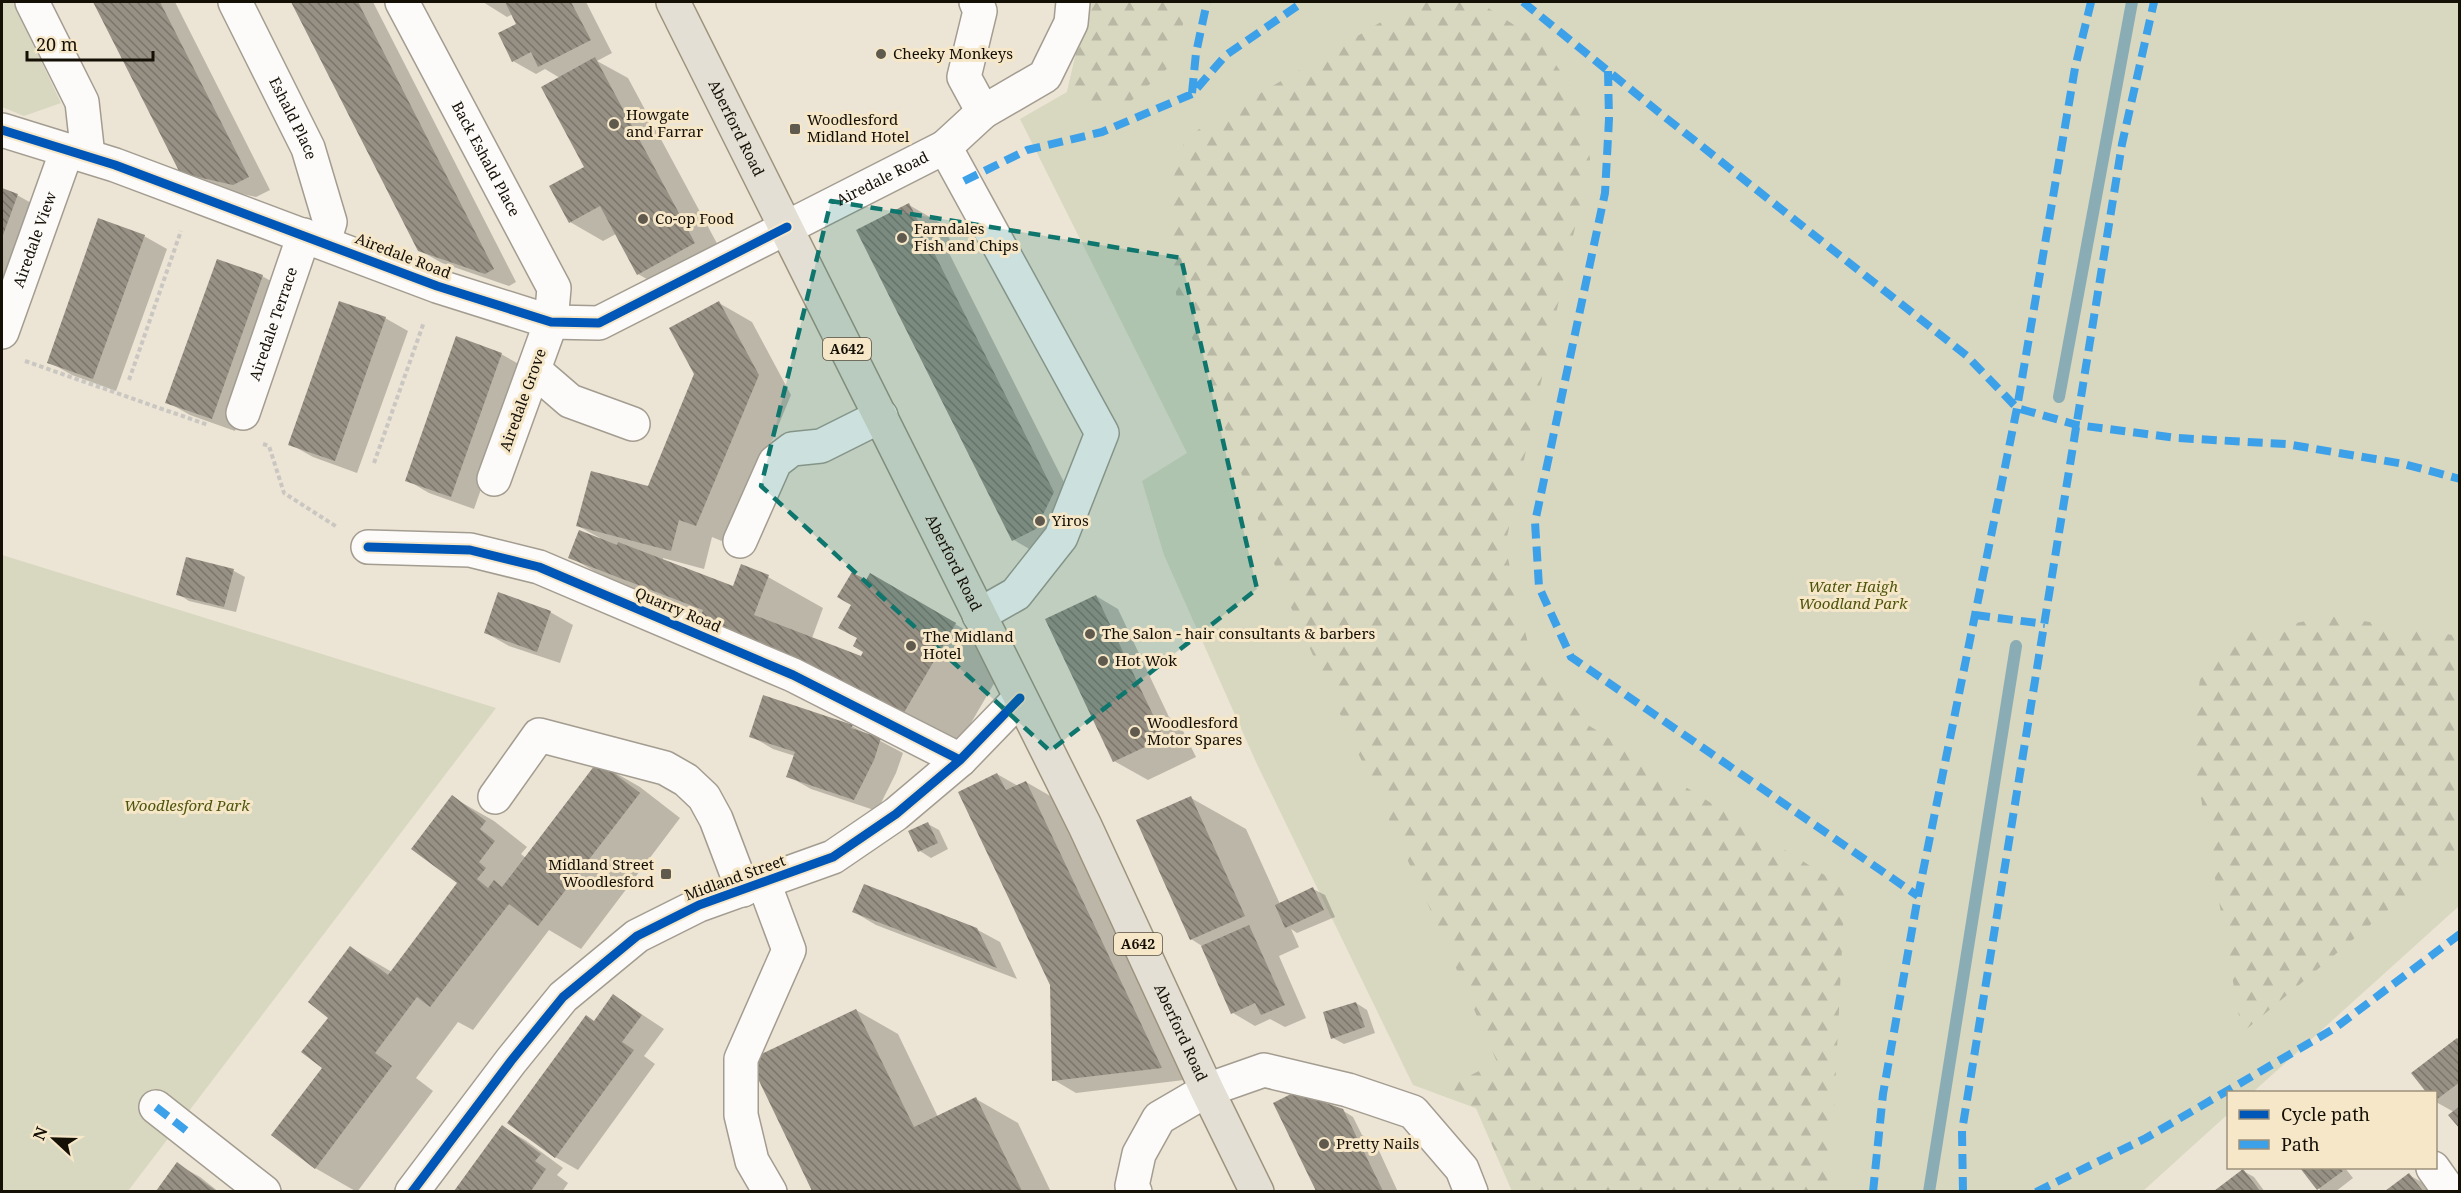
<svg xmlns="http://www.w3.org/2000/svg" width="2461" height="1193" viewBox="0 0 2461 1193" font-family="'Noto Serif',serif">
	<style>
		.green { fill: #d8d7c0 }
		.forest { fill: url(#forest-firs) }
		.shadow { fill: #0003 }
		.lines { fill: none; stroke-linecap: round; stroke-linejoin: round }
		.stream { stroke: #8aadb5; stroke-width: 12 }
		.building { fill: url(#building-back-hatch) }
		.minor-casing { stroke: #a39c90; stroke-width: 36 }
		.major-casing { stroke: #9d937d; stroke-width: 36 }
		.path { stroke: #cac7c2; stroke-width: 4; stroke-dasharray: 4.5 3; stroke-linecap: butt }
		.minor { stroke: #fcfbf9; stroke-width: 33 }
		.major { stroke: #e4dfd4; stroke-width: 33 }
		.quiet { stroke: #3da1e9; stroke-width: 8; stroke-dasharray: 15 8; stroke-linecap: butt }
		.cycleway-casing { stroke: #f6e7c9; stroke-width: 13 }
		.cycleway { stroke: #0057b8; stroke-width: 9 }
		.marked { fill: #0f766e; fill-opacity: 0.2; stroke: #0f766e; stroke-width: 4.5; stroke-dasharray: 12 8; stroke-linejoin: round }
		.poi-dot { fill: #605a4e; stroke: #f6e7c9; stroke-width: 2 }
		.labels { text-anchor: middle; stroke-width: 6; stroke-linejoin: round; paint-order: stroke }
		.shield { fill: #f6e7c9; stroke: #585040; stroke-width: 1.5 }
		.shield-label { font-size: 14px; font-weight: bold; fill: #151006 }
		.poi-label { font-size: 15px; fill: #151006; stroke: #f6e7c9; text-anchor: start }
		.street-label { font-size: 15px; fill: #151006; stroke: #f6e7c9 }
		.park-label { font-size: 15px; font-style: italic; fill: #4e560d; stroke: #f6e7c9 }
	</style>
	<defs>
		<pattern id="forest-firs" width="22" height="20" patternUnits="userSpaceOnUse" patternTransform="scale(1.5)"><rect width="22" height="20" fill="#d8d7c0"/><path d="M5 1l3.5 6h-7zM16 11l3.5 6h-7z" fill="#b8b8a4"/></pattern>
		<pattern id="building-back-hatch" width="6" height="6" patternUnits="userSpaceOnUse" patternTransform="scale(1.5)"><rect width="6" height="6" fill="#979084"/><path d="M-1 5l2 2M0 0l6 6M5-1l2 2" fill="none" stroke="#7a746a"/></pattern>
	</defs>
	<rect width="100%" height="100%" fill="#ece4d4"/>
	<!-- green -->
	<path class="green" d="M 2,2 L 13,2 L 61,103 L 24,116 L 2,107 Z
		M 1088,2 L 2459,2 L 2459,906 L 2253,1092 L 2228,1092 L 2228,1114 L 2143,1191 L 1512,1191 L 1476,1108 L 1413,1085 L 1256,762 L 1164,555 L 1142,481 L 1187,453 L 1020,119 L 1067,92 Z
		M 2,555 L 496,708 L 128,1191 L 2,1191 Z"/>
	<!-- forest -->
	<path class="forest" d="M 1088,2 L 1190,2 L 1170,66 L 1131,101 L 1097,105 L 1067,92 Z
		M 1415,2 L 1479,2 L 1540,42 L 1579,98 L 1590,159 L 1505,546 L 1529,648 L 1588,725 L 1845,888 L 1830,1191 L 1512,1191 L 1476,1108 L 1435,1093 L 1497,1062 L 1432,913 L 1287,599 L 1176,294 L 1166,202 L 1186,137 Z
		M 2331,616 L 2453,635 L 2459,638 L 2459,850 L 2242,1033 L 2191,741 L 2200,679 L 2246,633 Z"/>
	<!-- shadow -->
	<path class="shadow" d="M 95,2 L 175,2 L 270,190 L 256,197 L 205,186 L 181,172 Z
		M 293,2 L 373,2 L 516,282 L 509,286 L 442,263 L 419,250 Z
		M 483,2 L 586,2 L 612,53 L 597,61 L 628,78 L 727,262 L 671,293 L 638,274 L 616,234 L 603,241 L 570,222 L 586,167 L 560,78 L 545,69 L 536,74 L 513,61 L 518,25 L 513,14 L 507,17 Z
		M 2,190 L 17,195 L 40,208 L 2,315 Z
		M 909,205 L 942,224 L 954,248 L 948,251 L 1076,506 L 1036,553 L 1014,540 L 858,231 Z
		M 144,236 L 167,249 L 116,391 L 72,375 L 49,362 Z
		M 262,276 L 285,289 L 235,431 L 190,415 L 167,402 Z
		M 719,303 L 752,322 L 791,395 L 729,544 L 712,537 L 704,569 L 663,558 L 663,560 L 734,588 L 742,566 L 768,577 L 823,608 L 812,638 L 862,657 L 865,651 L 859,638 L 866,582 L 871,575 L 1010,656 L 957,747 L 625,589 L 570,557 L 600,538 L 578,526 L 649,488 L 695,374 Z
		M 385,318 L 408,331 L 357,473 L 313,457 L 290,444 Z
		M 501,354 L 524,367 L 474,509 L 429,493 L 407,480 Z
		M 187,559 L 234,571 L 245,577 L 236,612 L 189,601 L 178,594 Z
		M 1096,596 L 1118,609 L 1169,717 L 1179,723 L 1196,757 L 1148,780 L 1114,761 Z
		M 550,612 L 573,625 L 560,663 L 509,646 L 486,633 Z
		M 852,726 L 903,753 L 896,773 L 877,811 L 811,789 L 788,776 L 795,756 L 773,749 L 751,736 Z
		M 598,763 L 640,787 L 680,818 L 581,949 L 549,930 L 473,1030 L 458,1022 L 416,1078 L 433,1091 L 357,1192 L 315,1168 L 330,1017 L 351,948 L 392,972 L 459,883 L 452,797 L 494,821 L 527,847 L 521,854 L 526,858 Z
		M 997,774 L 1018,786 L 1026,782 L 1059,801 L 1161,1016 L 1155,1019 L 1184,1080 L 1076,1093 L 1054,1080 L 1052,988 Z
		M 1191,798 L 1246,829 L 1280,904 L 1313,889 L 1325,895 L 1335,917 L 1297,933 L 1291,929 L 1299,947 L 1279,956 L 1306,1018 L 1285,1027 L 1270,1019 L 1255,1026 L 1233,1013 L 1202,946 L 1191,939 L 1138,821 Z
		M 928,824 L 939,830 L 948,849 L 931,858 L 920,851 L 910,832 Z
		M 854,912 L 976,929 L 1000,942 L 1017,979 L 876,925 Z
		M 614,996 L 664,1029 L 644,1056 L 655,1064 L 578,1170 L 555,1157 L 594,1022 Z
		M 1356,1003 L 1367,1010 L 1375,1033 L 1344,1044 L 1333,1038 Z
		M 856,1010 L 898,1034 L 938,1117 L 976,1099 L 1018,1123 L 1051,1192 L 813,1192 L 751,1061 Z
		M 2460,1041 L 2460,1127 L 2454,1112 L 2436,1102 L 2436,1092 L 2428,1092 L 2413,1073 Z
		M 1342,1110 L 1353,1117 L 1362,1135 L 1375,1142 L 1398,1192 L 1318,1192 L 1300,1153 Z
		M 502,1127 L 525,1140 L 563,1168 L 557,1175 L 568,1183 L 562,1192 L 455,1192 Z
		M 177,1164 L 200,1177 L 219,1192 L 157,1192 Z
		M 2302,1168 L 2345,1168 L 2353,1178 L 2335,1192 L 2322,1192 Z
		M 2243,1171 L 2254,1177 L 2265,1192 L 2218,1192 Z
		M 2409,1175 L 2432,1188 L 2435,1192 L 2388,1192 Z"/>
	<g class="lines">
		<!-- stream -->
		<path class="stream" d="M 2059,397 L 2132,2
			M 1929,1192 L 2016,646"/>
	</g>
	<!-- building -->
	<path class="building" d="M 93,2 L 160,2 L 249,177 L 233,185 L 180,173 Z
		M 291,2 L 358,2 L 494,269 L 485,274 L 418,251 Z
		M 505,2 L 571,2 L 591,40 L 538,67 L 531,52 L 512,62 L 498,33 L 516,24 Z
		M 595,57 L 695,243 L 637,275 L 600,206 L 569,223 L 549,186 L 584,167 L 541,87 Z
		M 2,188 L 18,194 L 2,238 Z
		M 909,203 L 1054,492 L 1036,529 L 1012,541 L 856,230 Z
		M 98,218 L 145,235 L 93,379 L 47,363 Z
		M 217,259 L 263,275 L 212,419 L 165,403 Z
		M 339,301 L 386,317 L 335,461 L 288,445 Z
		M 719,301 L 759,375 L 696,526 L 679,520 L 671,551 L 576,526 L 591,471 L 648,486 L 694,374 L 669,328 Z
		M 456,336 L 502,353 L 451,497 L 405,481 Z
		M 579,530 L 617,545 L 618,542 L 733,586 L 741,564 L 769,575 L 754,615 L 861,656 L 863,652 L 853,646 L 857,638 L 838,628 L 851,605 L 837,597 L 852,572 L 866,580 L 870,573 L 956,623 L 902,716 L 697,627 L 703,610 L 568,558 Z
		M 186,557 L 234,569 L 224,607 L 176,595 Z
		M 498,592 L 551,611 L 537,652 L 484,633 Z
		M 1096,595 L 1164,738 L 1113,762 L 1045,619 Z
		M 763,695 L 853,725 L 851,728 L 881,738 L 874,760 L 854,800 L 786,777 L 795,752 L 749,737 Z
		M 598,761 L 640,793 L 538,926 L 509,904 L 430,1007 L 417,997 L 375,1053 L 392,1066 L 315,1169 L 271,1135 L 322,1068 L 301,1052 L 328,1018 L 308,1002 L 350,946 L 388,975 L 457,883 L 411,849 L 452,795 L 486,821 L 480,829 L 495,841 L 479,862 L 486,868 L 477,879 L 488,888 L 494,880 L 502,887 Z
		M 997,773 L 1006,790 L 1026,781 L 1162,1068 L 1052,1081 L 1050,985 L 958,792 Z
		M 1191,796 L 1245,916 L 1190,940 L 1136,820 Z
		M 928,822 L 938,843 L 918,852 L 908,831 Z
		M 864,884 L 977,928 L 997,968 L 852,912 Z
		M 1313,887 L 1324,910 L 1285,928 L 1275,905 Z
		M 1249,925 L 1285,1005 L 1261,1015 L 1255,1003 L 1231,1014 L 1201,946 Z
		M 613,994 L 642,1015 L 622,1042 L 634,1050 L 555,1158 L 507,1123 L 586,1015 L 594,1021 Z
		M 1356,1002 L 1365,1027 L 1331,1039 L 1323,1012 Z
		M 856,1009 L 914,1127 L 976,1097 L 1022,1191 L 812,1191 L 749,1060 Z
		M 2457,1038 L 2460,1041 L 2460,1082 L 2436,1100 L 2436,1092 L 2426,1092 L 2411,1073 Z
		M 1295,1092 L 1343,1109 L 1383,1191 L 1316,1191 L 1273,1103 Z
		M 2460,1106 L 2460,1129 L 2448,1115 Z
		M 502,1125 L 541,1154 L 535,1161 L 546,1169 L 531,1191 L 454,1191 Z
		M 177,1162 L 205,1183 L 216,1191 L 156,1191 Z
		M 2300,1168 L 2340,1168 L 2343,1171 L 2317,1190 Z
		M 2243,1169 L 2260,1191 L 2214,1191 Z
		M 2409,1173 L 2423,1191 L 2385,1191 Z"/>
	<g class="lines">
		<!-- minor casing -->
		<g class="minor-casing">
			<g id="minor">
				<path d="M 32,2 L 82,102 L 88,156"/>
				<path id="s1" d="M 235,2 L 308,148 L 330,222 L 324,242"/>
				<path id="s2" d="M 402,2 L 554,288 L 551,322 L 494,479"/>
				<path d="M 976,2 L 980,11 L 964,77 L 983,112"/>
				<path id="s3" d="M 2,130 L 115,165 L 437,286 L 551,322 L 599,323 L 945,147 L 1102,433 L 1061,537 L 1016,594 L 979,615"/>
				<path d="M 945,147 L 983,112 L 1045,76 L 1071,23 L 1073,2"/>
				<path id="s4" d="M 2,332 L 67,150"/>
				<path d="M 534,370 L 570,401 L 633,424"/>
				<path id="s5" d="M 243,413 L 304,235"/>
				<path d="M 740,541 L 775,462 L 792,449 L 821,446 L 881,416"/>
				<path d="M 368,547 L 470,550 L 539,567 L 793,675 L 960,760"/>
				<path d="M 495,797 L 539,735 L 665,768 L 686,780 L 704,797 L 716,819 L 743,890"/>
				<path d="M 764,883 L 789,950 L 741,1059 L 741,1115 L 752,1161 L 770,1192"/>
				<path d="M 156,1107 L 264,1192"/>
				<path d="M 2433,1168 L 2450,1192"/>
				<path d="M 412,1192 L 511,1061 L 563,997 L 637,936 L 699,905 L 833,857 L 896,814 L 960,760 L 1020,698"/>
				<path d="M 1135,1192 L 1132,1186 L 1139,1154 L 1159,1118 L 1207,1090 L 1264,1070 L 1348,1090 L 1413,1112 L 1462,1169 L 1471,1192"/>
			</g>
		</g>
		<!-- major casing -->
		<g class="major-casing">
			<g id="major">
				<path id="s6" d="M 673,2 L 1085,826 L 1207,1090 L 1257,1192"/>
			</g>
		</g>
		<!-- path -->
		<path class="path" d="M 25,361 L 208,425
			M 129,380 L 181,231
			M 263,444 L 269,446 L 284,493 L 337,527
			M 374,463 L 424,322"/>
		<!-- minor -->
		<use href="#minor" class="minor"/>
		<!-- major -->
		<use href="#major" class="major"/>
		<!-- quiet -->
		<path class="quiet" d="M 1523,2 L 1666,118 L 1967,356 L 2017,408 L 2077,425 L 2177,438 L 2286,444 L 2404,464 L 2460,479
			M 1608,71 L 1609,119 L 1605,193 L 1535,522 L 1539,587 L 1571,657 L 1918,896
			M 1192,93 L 1196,53 L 1207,2
			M 964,181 L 1027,150 L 1102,132 L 1192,94 L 1226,55 L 1303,2
			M 1975,615 L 2045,624
			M 156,1107 L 188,1132
			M 1873,1192 L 1883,1094 L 1918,896 L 2017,408 L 2075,68 L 2091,2
			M 1963,1192 L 1962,1131 L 2122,144 L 2154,2
			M 2036,1192 L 2146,1138 L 2335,1028 L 2460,934"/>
		<!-- cycleway casing -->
		<g class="cycleway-casing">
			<path id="cycleway" d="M 2,130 L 115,165 L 437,286 L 551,322 L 599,323 L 787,227
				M 368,547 L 470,550 L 539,567 L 793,675 L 960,760
				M 412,1192 L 511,1061 L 563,997 L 637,936 L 699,905 L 833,857 L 896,814 L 960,760 L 1020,698"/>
		</g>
		<!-- cycleway -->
		<use href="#cycleway" class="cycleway"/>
	</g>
	<!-- marked area -->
	<path class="marked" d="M 831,201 L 1181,258 L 1257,589 L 1050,751 L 761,486 Z"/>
	<!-- markers -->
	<g class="poi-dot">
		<circle cx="881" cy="54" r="6"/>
		<circle cx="614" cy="124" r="6"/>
		<rect x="789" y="123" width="12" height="12" rx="3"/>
		<circle cx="643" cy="219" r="6"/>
		<circle cx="902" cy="238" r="6"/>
		<circle cx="1040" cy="521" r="6"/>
		<circle cx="1090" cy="634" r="6"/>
		<circle cx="911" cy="646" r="6"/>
		<circle cx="1103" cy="661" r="6"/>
		<circle cx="1135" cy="732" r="6"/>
		<rect x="660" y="868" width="12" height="12" rx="3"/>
		<circle cx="1324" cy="1144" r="6"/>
	</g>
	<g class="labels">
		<!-- shield labels -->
		<g class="shield">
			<rect x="823" y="338" width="48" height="22" rx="4.5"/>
			<rect x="1114" y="933" width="48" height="22" rx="4.5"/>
		</g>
		<g class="shield-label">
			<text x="847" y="354">A642</text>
			<text x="1138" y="949">A642</text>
		</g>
		<!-- poi labels -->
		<g class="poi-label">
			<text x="893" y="59">Cheeky Monkeys</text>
			<text x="626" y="120">Howgate<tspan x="626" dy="17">and Farrar</tspan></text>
			<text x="807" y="125">Woodlesford<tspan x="807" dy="17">Midland Hotel</tspan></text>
			<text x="655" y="224">Co-op Food</text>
			<text x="914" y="234">Farndales<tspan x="914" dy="17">Fish and Chips</tspan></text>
			<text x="1052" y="526">Yiros</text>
			<text x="1102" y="639">The Salon - hair consultants &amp; barbers</text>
			<text x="923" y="642">The Midland<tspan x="923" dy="17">Hotel</tspan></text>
			<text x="1115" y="666">Hot Wok</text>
			<text x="1147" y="728">Woodlesford<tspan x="1147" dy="17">Motor Spares</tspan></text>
			<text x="654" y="870" text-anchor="end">Midland Street<tspan x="654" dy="17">Woodlesford</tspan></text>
			<text x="1336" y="1149">Pretty Nails</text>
		</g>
		<!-- street labels -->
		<g class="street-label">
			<text dy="5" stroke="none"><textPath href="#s1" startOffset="130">Eshald Place</textPath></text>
			<text dy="5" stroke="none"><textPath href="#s6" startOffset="141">Aberford Road</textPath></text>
			<text dy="5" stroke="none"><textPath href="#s2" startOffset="178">Back Eshald Place</textPath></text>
			<text dy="5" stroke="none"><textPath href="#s3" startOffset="948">Airedale Road</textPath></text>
			<text dy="5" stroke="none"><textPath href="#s4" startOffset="98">Airedale View</textPath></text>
			<text transform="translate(403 256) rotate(21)" y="5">Airedale Road</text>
			<text dy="5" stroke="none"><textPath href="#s5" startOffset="94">Airedale Terrace</textPath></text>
			<text transform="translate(523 400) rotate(-70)" y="5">Airedale Grove</text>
			<text dy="5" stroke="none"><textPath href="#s6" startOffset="627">Aberford Road</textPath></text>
			<text transform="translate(678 610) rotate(23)" y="5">Quarry Road</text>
			<text transform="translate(735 878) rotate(-20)" y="5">Midland Street</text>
			<text dy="5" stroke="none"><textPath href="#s6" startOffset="1149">Aberford Road</textPath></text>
		</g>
		<!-- park labels -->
		<g class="park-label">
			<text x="1853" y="592">Water Haigh<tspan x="1853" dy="17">Woodland Park</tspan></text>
			<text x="187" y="811">Woodlesford Park</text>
		</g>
	</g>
	<!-- border -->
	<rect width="2461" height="1193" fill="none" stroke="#151006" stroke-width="6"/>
	<!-- legend -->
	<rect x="2227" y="1091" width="210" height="78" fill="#f6e7c9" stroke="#9c917b" stroke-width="1.5"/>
	<rect x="2239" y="1110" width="30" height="9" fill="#0057b8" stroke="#9c917b" stroke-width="1.5"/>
	<text x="2281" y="1121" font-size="18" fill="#151006">Cycle path</text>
	<rect x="2239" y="1140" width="30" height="9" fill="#3da1e9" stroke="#9c917b" stroke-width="1.5"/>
	<text x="2281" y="1151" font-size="18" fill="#151006">Path</text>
	<!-- north arrow -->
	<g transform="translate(54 1139) rotate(292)" stroke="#f6e7c9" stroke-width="4.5" paint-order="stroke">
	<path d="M0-4.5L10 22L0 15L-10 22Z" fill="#151006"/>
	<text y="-9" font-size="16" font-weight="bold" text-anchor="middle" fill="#151006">N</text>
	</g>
	<!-- scale -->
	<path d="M27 51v9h126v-9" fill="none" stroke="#151006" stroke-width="3"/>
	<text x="36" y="51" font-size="18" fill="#151006" stroke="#f6e7c9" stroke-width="4.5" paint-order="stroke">20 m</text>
</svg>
